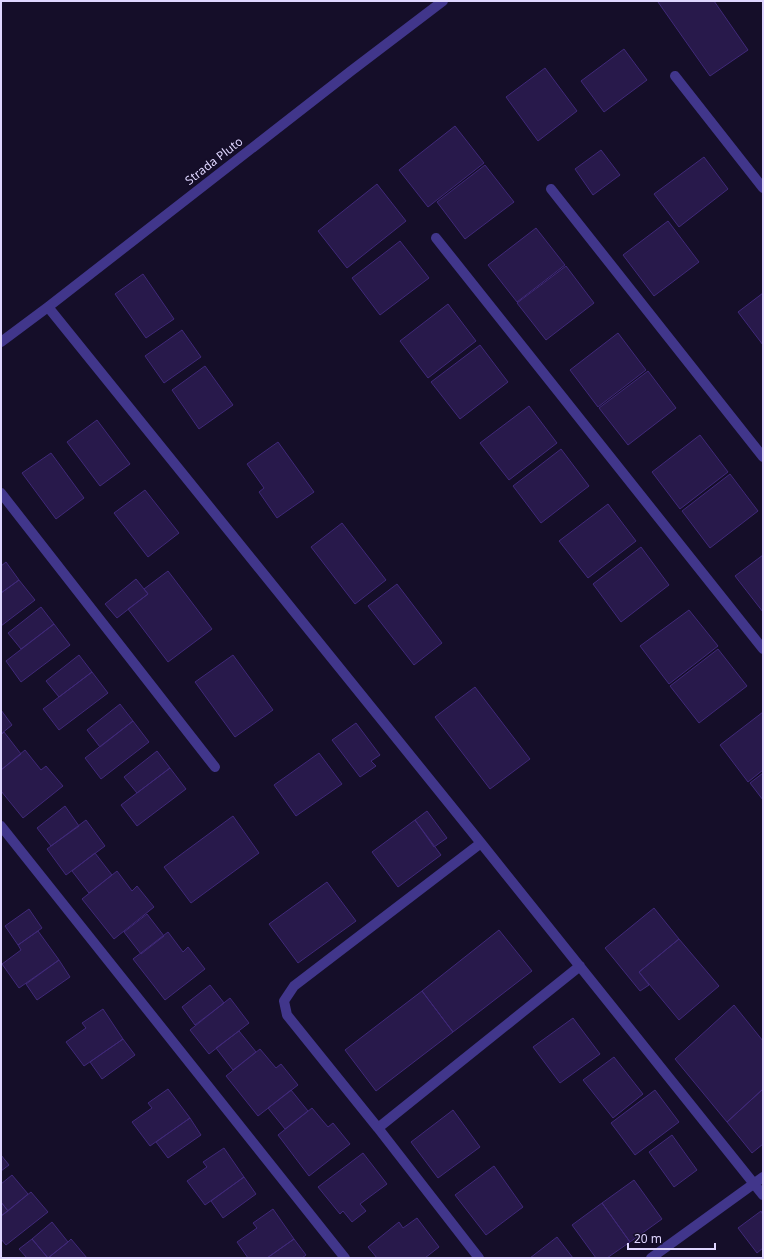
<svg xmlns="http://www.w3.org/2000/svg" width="764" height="1259" viewBox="0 0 764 1259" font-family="'Noto Sans',sans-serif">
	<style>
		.building { fill: #28194b; stroke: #402979 }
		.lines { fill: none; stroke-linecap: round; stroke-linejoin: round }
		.minor { stroke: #41368b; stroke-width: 10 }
		.labels { text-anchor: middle; stroke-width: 3.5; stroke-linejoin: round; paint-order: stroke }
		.street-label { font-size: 12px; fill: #dfd6ff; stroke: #150e29 }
	</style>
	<rect width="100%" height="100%" fill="#150e29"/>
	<!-- building -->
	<path class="building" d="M 660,1 L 714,1 L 748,50 L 710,76 L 658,2 Z
		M 624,49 L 647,80 L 604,112 L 581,81 Z
		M 545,68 L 577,111 L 538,141 L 506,97 Z
		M 455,126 L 484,163 L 428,207 L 399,170 Z
		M 601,150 L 620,175 L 593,195 L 575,169 Z
		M 704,157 L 728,189 L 679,227 L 654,194 Z
		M 485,165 L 514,202 L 465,239 L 437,202 Z
		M 377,184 L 406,221 L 347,268 L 318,231 Z
		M 668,221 L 699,262 L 654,296 L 623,255 Z
		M 536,228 L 565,265 L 517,302 L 488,265 Z
		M 400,241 L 429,278 L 380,315 L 352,278 Z
		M 566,266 L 594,303 L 546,340 L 517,303 Z
		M 143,274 L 174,319 L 146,338 L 115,294 Z
		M 763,293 L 763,345 L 738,312 Z
		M 448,304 L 476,341 L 428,378 L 400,341 Z
		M 182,330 L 201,357 L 164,383 L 145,356 Z
		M 618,333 L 646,370 L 598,407 L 570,370 Z
		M 480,345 L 508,382 L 460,419 L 431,382 Z
		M 205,366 L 233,405 L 199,429 L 172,390 Z
		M 648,371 L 676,408 L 628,445 L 599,408 Z
		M 529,406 L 557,443 L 509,480 L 480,443 Z
		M 97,420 L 130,464 L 100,486 L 67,442 Z
		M 700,435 L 728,472 L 680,509 L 652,472 Z
		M 278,442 L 314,492 L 277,518 L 259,492 L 264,488 L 247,464 Z
		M 561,449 L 589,486 L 541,523 L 513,486 Z
		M 51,453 L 84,498 L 56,519 L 22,473 Z
		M 730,474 L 758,511 L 710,548 L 682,511 Z
		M 145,490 L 179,533 L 148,557 L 114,513 Z
		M 608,504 L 636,541 L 588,578 L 559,541 Z
		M 342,523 L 386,580 L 355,604 L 311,547 Z
		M 641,547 L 669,585 L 621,622 L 593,584 Z
		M 763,555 L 763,612 L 735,576 Z
		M 6,562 L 19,580 L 1,593 L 1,566 Z
		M 168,571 L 212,629 L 168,662 L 128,609 L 148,594 L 144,589 Z
		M 136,579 L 148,594 L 117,618 L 105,604 Z
		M 19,580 L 35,600 L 1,626 L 1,593 Z
		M 397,584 L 442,643 L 414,665 L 368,606 Z
		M 41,607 L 54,624 L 21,649 L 8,633 Z
		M 689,610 L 718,646 L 669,684 L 640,646 Z
		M 54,624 L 70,645 L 21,682 L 6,661 Z
		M 718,649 L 747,686 L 699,723 L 670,686 Z
		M 79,655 L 92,672 L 59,697 L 46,681 Z
		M 233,655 L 273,710 L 235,737 L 195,682 Z
		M 92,672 L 108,693 L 59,730 L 43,709 Z
		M 475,687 L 530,759 L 490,789 L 435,717 Z
		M 120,704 L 133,721 L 100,747 L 87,730 Z
		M 1,710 L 12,725 L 1,734 Z
		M 763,712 L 763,770 L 748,782 L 720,745 Z
		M 133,721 L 149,742 L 101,779 L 85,758 Z
		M 356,723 L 380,755 L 371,761 L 376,766 L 360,777 L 332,740 Z
		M 4,732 L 21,754 L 1,770 L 1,735 Z
		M 25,750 L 41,770 L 46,766 L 63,786 L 23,818 L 1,791 L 1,770 Z
		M 157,751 L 170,768 L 137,793 L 124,777 Z
		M 319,753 L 342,784 L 296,816 L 274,785 Z
		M 170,768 L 186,789 L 137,826 L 121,805 Z
		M 763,773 L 763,800 L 750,783 Z
		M 65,806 L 79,826 L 51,846 L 37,828 Z
		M 427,811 L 447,838 L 434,847 L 415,820 Z
		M 233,816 L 259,853 L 191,903 L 164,867 Z
		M 86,820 L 105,846 L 66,875 L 47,849 Z
		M 415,820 L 441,855 L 398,887 L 372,852 Z
		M 95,853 L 112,875 L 89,893 L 72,871 Z
		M 117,871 L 132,891 L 137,886 L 154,907 L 114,939 L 82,899 Z
		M 327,882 L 356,921 L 298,963 L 269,924 Z
		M 654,908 L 679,939 L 639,972 L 649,985 L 640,991 L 605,948 Z
		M 29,909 L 42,928 L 18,945 L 5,926 Z
		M 147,914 L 164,936 L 141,954 L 124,932 Z
		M 499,930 L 532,971 L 453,1032 L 422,991 Z
		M 38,931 L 59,960 L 19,988 L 2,964 L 21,950 L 18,945 Z
		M 168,932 L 183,952 L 188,947 L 205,969 L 165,1000 L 133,959 Z
		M 679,939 L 719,986 L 679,1020 L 639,972 Z
		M 59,960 L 70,977 L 37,1000 L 26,984 Z
		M 210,985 L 224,1003 L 195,1025 L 182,1007 Z
		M 422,991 L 453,1032 L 376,1091 L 345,1050 Z
		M 230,998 L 249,1023 L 209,1054 L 190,1030 Z
		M 734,1005 L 763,1041 L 763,1089 L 727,1122 L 675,1059 Z
		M 103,1009 L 123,1039 L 84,1066 L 66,1042 L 86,1028 L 82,1023 Z
		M 573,1018 L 600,1054 L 560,1083 L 533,1047 Z
		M 239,1031 L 256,1052 L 233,1070 L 216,1048 Z
		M 123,1039 L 135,1055 L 102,1079 L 90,1062 Z
		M 260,1049 L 276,1068 L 281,1064 L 298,1085 L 258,1116 L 226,1076 Z
		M 614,1057 L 643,1094 L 613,1118 L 583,1080 Z
		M 168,1089 L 190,1118 L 150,1146 L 132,1122 L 152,1108 L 148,1103 Z
		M 763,1089 L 763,1144 L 752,1153 L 727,1122 Z
		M 291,1090 L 308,1111 L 285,1129 L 268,1108 Z
		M 655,1090 L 679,1122 L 635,1155 L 611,1123 Z
		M 312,1108 L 328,1127 L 333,1123 L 350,1144 L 309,1176 L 278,1135 Z
		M 453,1110 L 480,1147 L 438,1178 L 411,1142 Z
		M 190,1118 L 201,1135 L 168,1158 L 156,1142 Z
		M 672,1135 L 697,1170 L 674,1187 L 649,1152 Z
		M 224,1148 L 244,1177 L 205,1205 L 187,1181 L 207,1167 L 203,1162 Z
		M 363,1153 L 387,1184 L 360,1204 L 366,1211 L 352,1222 L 343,1211 L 340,1214 L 318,1187 Z
		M 1,1155 L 9,1165 L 1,1171 Z
		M 494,1166 L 523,1207 L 486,1235 L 455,1195 Z
		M 12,1175 L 28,1194 L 8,1211 L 1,1202 L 1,1184 Z
		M 244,1177 L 256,1194 L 223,1218 L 211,1201 Z
		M 634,1180 L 662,1219 L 630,1242 L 602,1203 Z
		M 31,1192 L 48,1212 L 6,1245 L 1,1239 L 1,1216 Z
		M 1,1202 L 8,1211 L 1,1216 Z
		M 602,1203 L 630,1242 L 607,1258 L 596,1258 L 572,1225 Z
		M 273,1209 L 294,1239 L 267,1258 L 248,1258 L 237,1242 L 257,1228 L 253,1223 Z
		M 761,1211 L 763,1215 L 763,1248 L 757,1253 L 738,1228 Z
		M 417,1218 L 439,1247 L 425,1258 L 377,1258 L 368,1247 L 399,1222 L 403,1228 Z
		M 52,1222 L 68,1242 L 48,1258 L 32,1239 Z
		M 557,1237 L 573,1258 L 530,1258 Z
		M 32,1239 L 48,1258 L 27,1258 L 19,1249 Z
		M 71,1239 L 87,1258 L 48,1258 L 68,1242 Z
		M 294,1239 L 306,1255 L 302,1258 L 267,1258 Z"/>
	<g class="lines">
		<!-- minor -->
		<path class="minor" d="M 675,76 L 763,188
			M 551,189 L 763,457
			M 436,238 L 763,649
			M 48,307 L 481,843 L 763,1195
			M 1,342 L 48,307 L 351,71 L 443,1
			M 1,493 L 215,767
			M 1,826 L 345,1258
			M 378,1128 L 287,1015 L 284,1001 L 294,986 L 481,843
			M 479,1258 L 378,1128 L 580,966
			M 651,1258 L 763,1177"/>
	</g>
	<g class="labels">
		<!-- street labels -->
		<g class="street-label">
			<text transform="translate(214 161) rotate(-38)" y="4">Strada Pluto</text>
		</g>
	</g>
	<!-- border -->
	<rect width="764" height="1259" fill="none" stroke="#dfd6ff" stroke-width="4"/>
	<!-- scale -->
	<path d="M628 1243v6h87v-6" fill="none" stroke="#dfd6ff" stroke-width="2"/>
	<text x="634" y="1243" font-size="12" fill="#dfd6ff" stroke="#150e29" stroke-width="3" paint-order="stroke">20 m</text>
</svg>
